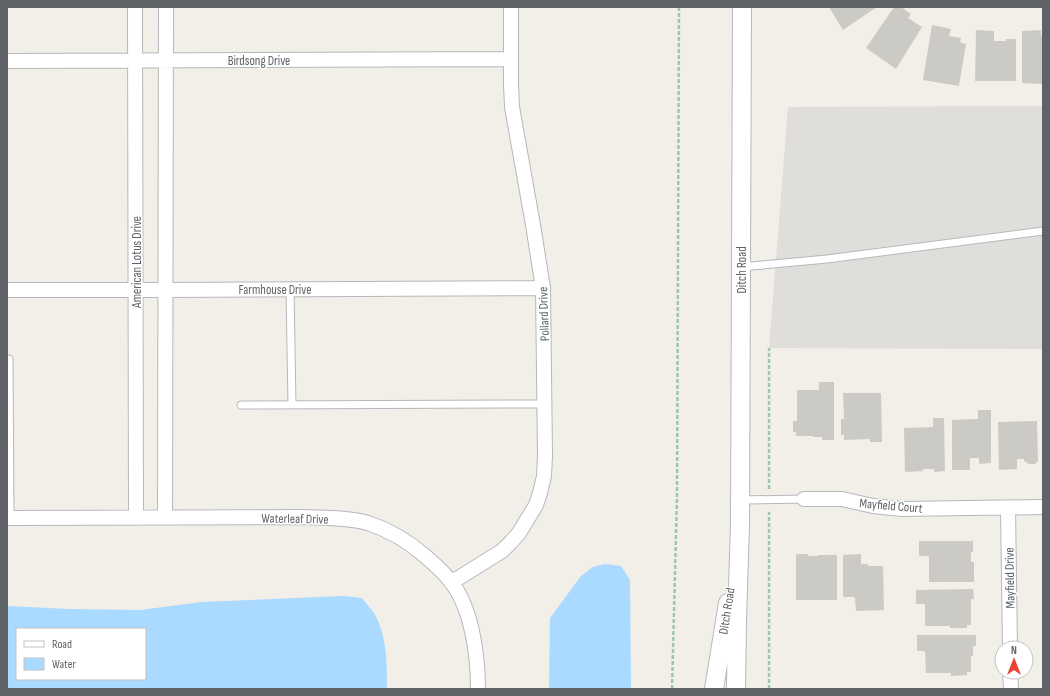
<svg xmlns="http://www.w3.org/2000/svg" width="1050" height="696" viewBox="0 0 1050 696" font-family="'Sofia Sans Condensed',sans-serif">
	<style>
		.industrial { fill: #e0deda }
		.water { fill: #aadaff; fill-rule: evenodd }
		.building { fill: #cccac5 }
		.lines { fill: none; stroke-linecap: round; stroke-linejoin: round }
		.service-casing { stroke: #b5b8bc; stroke-width: 9 }
		.minor-casing { stroke: #b5b8bc; stroke-width: 16 }
		.tertiary-casing { stroke: #b5b8bc; stroke-width: 20 }
		.path { stroke: #9cc7a9; stroke-width: 2.5; stroke-dasharray: 4 2; stroke-linecap: butt }
		.service { stroke: #fff; stroke-width: 7 }
		.minor { stroke: #fff; stroke-width: 14 }
		.tertiary { stroke: #fff; stroke-width: 18 }
		.labels { text-anchor: middle; stroke-width: 3; stroke-linejoin: round; paint-order: stroke }
		.street-label { font-size: 13px; fill: #5f6368; stroke: #fff }
	</style>
	<rect width="100%" height="100%" fill="#f1efe8"/>
	<!-- industrial -->
	<path class="industrial" d="M 1043,106 L 1043,349 L 769,348 L 788,107 Z"/>
	<!-- water -->
	<path class="water" d="M 605,564 L 621,566 L 630,580 L 631,689 L 549,689 L 550,618 L 581,576 L 593,567 Z
		M 344,596 L 362,598 C 366,603 370,608 374,613 C 387,635 387,664 387,689 L 7,689 L 7,606 L 69,609 L 140,610 L 202,602 ZM 17,629 L 145,629 L 145,679 L 17,679 Z"/>
	<!-- building -->
	<path class="building" d="M 829,7 L 877,7 L 843,30 Z
		M 894,7 L 901,7 L 911,14 L 908,18 L 922,27 L 896,69 L 866,48 Z
		M 932,25 L 951,29 L 949,36 L 961,38 L 960,42 L 966,44 L 959,86 L 923,80 Z
		M 976,30 L 994,31 L 994,41 L 1006,41 L 1006,39 L 1016,39 L 1016,81 L 975,81 Z
		M 1041,30 L 1041,36 L 1043,36 L 1043,84 L 1022,83 L 1022,31 Z
		M 819,382 L 834,382 L 834,440 L 822,440 L 822,437 L 813,437 L 813,436 L 796,436 L 796,432 L 793,432 L 793,421 L 797,421 L 797,390 L 819,390 Z
		M 843,393 L 881,393 L 882,442 L 870,442 L 870,439 L 844,440 L 844,435 L 841,435 L 841,419 L 844,419 Z
		M 978,410 L 991,410 L 991,463 L 979,464 L 979,458 L 970,458 L 970,470 L 952,470 L 952,420 L 978,419 Z
		M 933,418 L 944,418 L 945,471 L 934,472 L 934,469 L 923,469 L 923,471 L 905,472 L 904,428 L 933,427 Z
		M 1037,421 L 1038,461 L 1035,464 L 1029,464 L 1024,461 L 1024,459 L 1017,459 L 1017,469 L 999,470 L 998,422 Z
		M 919,541 L 973,541 L 973,552 L 971,552 L 971,562 L 974,562 L 974,582 L 929,582 L 929,556 L 919,556 Z
		M 796,554 L 808,554 L 808,556 L 818,556 L 818,555 L 837,555 L 837,600 L 796,600 Z
		M 861,554 L 861,564 L 868,564 L 868,566 L 883,566 L 884,610 L 856,611 L 855,598 L 853,597 L 843,597 L 843,555 Z
		M 973,589 L 974,599 L 971,599 L 971,625 L 967,625 L 967,628 L 950,628 L 950,626 L 925,626 L 925,604 L 916,604 L 916,590 Z
		M 917,635 L 976,635 L 976,646 L 973,646 L 973,656 L 971,656 L 971,672 L 967,672 L 967,675 L 951,676 L 951,673 L 926,673 L 925,651 L 917,651 Z"/>
	<g class="lines">
		<!-- service casing -->
		<g class="service-casing">
			<path id="service" d="M 741,267 L 827,259 L 1043,231
				M 290,289 L 292,405
				M 9,359 L 10,518
				M 241,405 L 544,404
				M 740,500 L 804,499"/>
		</g>
		<!-- minor casing -->
		<g class="minor-casing">
			<path id="minor" d="M 135,7 L 136,518
				M 7,61 L 511,59
				M 7,290 L 165,290 L 543,288
				M 804,499 L 842,499 L 873,506 L 902,509 L 1043,507
				M 1008,508 L 1010,648
				M 7,518 L 301,517 C 323,518 347,517 368,523 C 389,530 408,541 425,556 C 434,564 444,572 451,582 C 472,608 478,656 478,689
				M 165,518 L 166,7
				M 452,582 L 502,551 L 511,542 L 519,533 L 536,505 L 540,493 L 544,476 L 545,456 L 543,288 L 533,225 L 512,107 L 511,84 L 511,7
				M 1010,672 L 1011,689"/>
		</g>
		<!-- tertiary casing -->
		<g class="tertiary-casing">
			<path id="tertiary" d="M 714,689 L 728,603
				M 736,689 L 737,621 L 740,524 L 742,7"/>
		</g>
		<!-- path -->
		<path class="path" d="M 769,489 L 769,348
			M 672,689 L 677,496 L 679,7
			M 769,689 L 769,512"/>
		<!-- service -->
		<use href="#service" class="service"/>
		<!-- minor -->
		<use href="#minor" class="minor"/>
		<!-- tertiary -->
		<use href="#tertiary" class="tertiary"/>
	</g>
	<g class="labels">
		<!-- street labels -->
		<g class="street-label">
			<text x="259" y="65">Birdsong Drive</text>
			<text transform="translate(136 262) rotate(-90)" y="5">American Lotus Drive</text>
			<text transform="translate(741 270) rotate(-90)" y="5">Ditch Road</text>
			<text x="275" y="294">Farmhouse Drive</text>
			<text transform="translate(543 314) rotate(-92)" y="5">Pollard Drive</text>
			<text transform="translate(891 505) rotate(5)" y="5">Mayfield Court</text>
			<text transform="translate(295 518) rotate(1)" y="5">Waterleaf Drive</text>
			<text transform="translate(1009 578) rotate(-91)" y="5">Mayfield Drive</text>
			<text transform="translate(726 611) rotate(-81)" y="5">Ditch Road</text>
		</g>
	</g>
	<!-- border -->
	<rect width="1050" height="696" fill="none" stroke="#5f6368" stroke-width="16"/>
	<!-- legend -->
	<rect x="16" y="628" width="130" height="52" fill="#ffffff" stroke="#bfc1c3"/>
	<rect x="24" y="641" width="20" height="6" fill="#ffffff" stroke="#bfc1c3"/>
	<text x="52" y="648" font-size="12" fill="#5f6368">Road</text>
	<rect x="24" y="658" width="20" height="12" fill="#aadaff" stroke="#bfc1c3"/>
	<text x="52" y="668" font-size="12" fill="#5f6368">Water</text>
	<!-- north arrow -->
	<g transform="translate(1014 660)"><circle r="19" fill="#ffffff" stroke="#bfc1c3"/>
	<path d="M0-3L7 15L0 10L-7 15Z" fill="#ea4335"/>
	<text y="-6" font-size="11" font-weight="bold" text-anchor="middle" fill="#5f6368">N</text>
	</g>
</svg>
